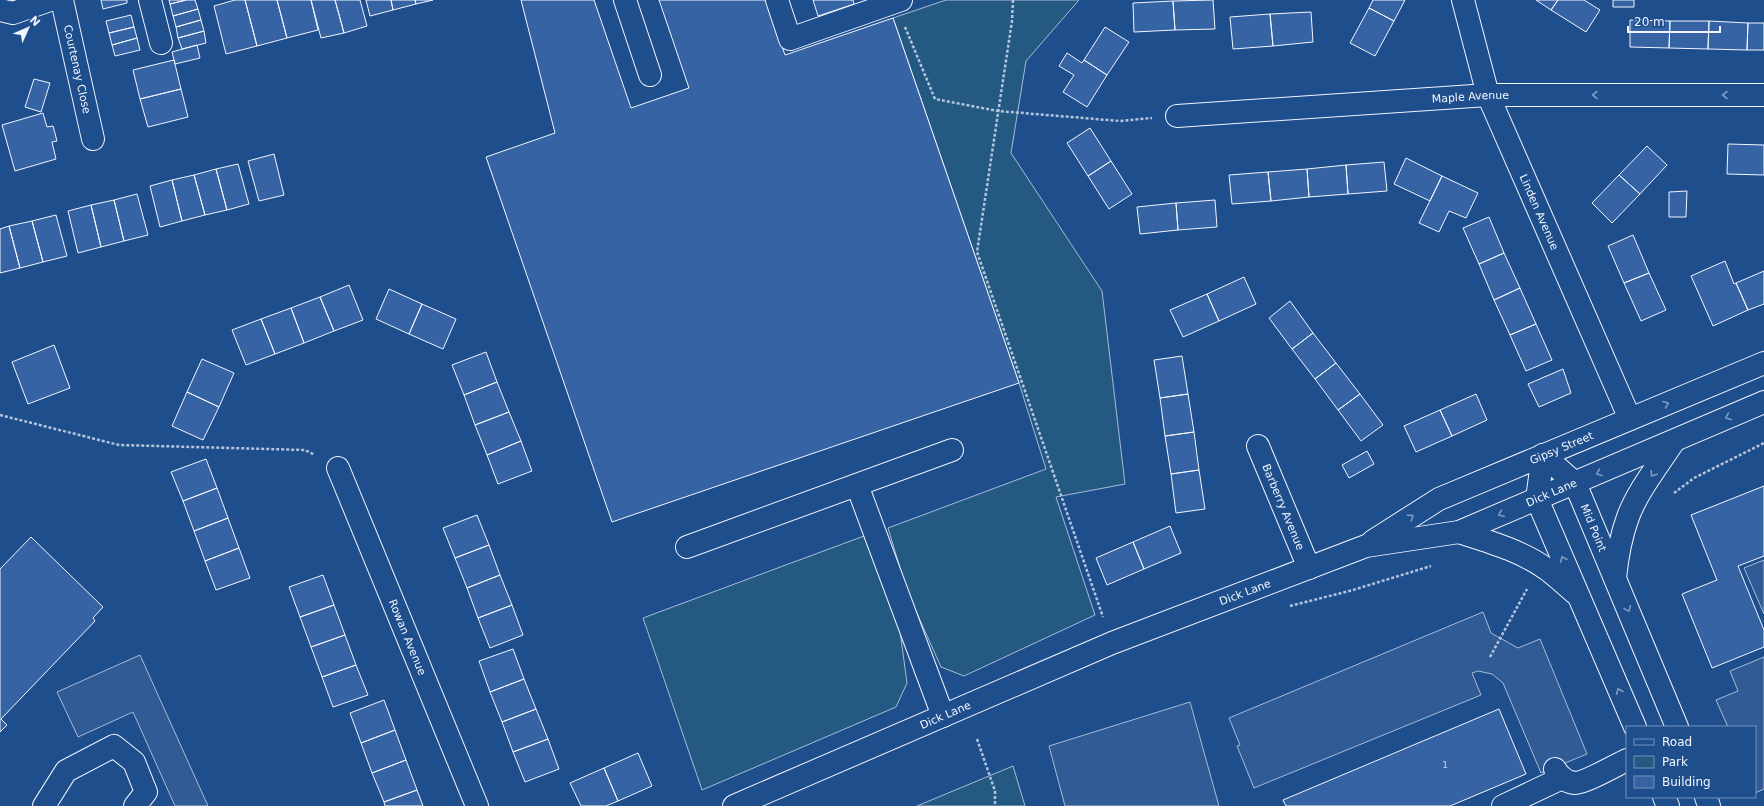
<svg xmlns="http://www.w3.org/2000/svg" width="1764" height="806" viewBox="0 0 1764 806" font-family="'DejaVu Sans',sans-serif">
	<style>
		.green { fill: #245a82; stroke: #a8bbd7 }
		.parking { fill: #305b95; stroke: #a8bbd7 }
		.building { fill: #3563a3; stroke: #f2f6ff }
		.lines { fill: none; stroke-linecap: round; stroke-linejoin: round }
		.minor-casing { stroke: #f2f6ff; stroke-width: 24 }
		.path { stroke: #b3c4dc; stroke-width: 2.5; stroke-dasharray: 3 2; stroke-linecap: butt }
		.minor { stroke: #1f4e8c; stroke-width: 22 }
		.oneway { stroke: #7e9ac0 }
		.labels { text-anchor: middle; stroke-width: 3; stroke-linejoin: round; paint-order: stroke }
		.number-label { font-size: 9px; fill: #c3d1e8 }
		.street-label { font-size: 11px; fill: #f2f6ff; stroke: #1f4e8c }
	</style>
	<rect width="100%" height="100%" fill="#1f4e8c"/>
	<!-- green -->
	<path class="green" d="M 946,0 L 1079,0 L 1026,61 L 1011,153 L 1102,291 L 1125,484 L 1056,497 L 1095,615 L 964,676 L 941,667 L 907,591 L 888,528 L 1046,469 L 1019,383 L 893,18 Z
		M 864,536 L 900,631 L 907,683 L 896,707 L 702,790 L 643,618 Z
		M 1013,766 L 1025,806 L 917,806 Z"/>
	<!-- parking -->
	<path class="parking" d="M 1764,560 L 1764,614 L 1744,568 Z
		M 1483,612 L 1491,633 L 1518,648 L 1540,639 L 1587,754 L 1541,773 L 1503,683 L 1492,674 L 1478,671 L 1472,673 L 1481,695 L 1254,788 L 1237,746 L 1240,745 L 1229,718 Z
		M 140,655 L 208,806 L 175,806 L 133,712 L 78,737 L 57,692 Z
		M 1764,657 L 1764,789 L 1755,793 L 1755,727 L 1728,727 L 1716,700 L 1738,691 L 1730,671 Z
		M 1190,702 L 1219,806 L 1065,806 L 1049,746 Z"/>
	<!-- building -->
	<path class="building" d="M 101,0 L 127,0 L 127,3 L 103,9 Z
		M 169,0 L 186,0 L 170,4 Z
		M 186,0 L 195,0 L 198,9 L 173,16 L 170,4 Z
		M 235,0 L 245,0 L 257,46 L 226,54 L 214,6 Z
		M 245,0 L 277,0 L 287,38 L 257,46 Z
		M 277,0 L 311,0 L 318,30 L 287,38 Z
		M 311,0 L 335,0 L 344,33 L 321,38 Z
		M 335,0 L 360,0 L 367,26 L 344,33 Z
		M 366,0 L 391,0 L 393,10 L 370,16 Z
		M 391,0 L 415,0 L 416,4 L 393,10 Z
		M 415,0 L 433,0 L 416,4 Z
		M 521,0 L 594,0 L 631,108 L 689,88 L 659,0 L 766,0 L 785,55 L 893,18 L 1019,383 L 612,522 L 486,157 L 555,133 Z
		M 813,0 L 853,0 L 854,4 L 818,16 Z
		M 1213,0 L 1215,29 L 1175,30 L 1173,1 Z
		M 1373,0 L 1405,0 L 1394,21 L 1369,8 Z
		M 1536,0 L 1558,0 L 1551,10 Z
		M 1558,0 L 1584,0 L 1600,10 L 1586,32 L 1551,10 Z
		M 1613,0 L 1634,0 L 1634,7 L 1613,7 Z
		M 1173,1 L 1175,30 L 1134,32 L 1133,3 Z
		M 1369,8 L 1394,21 L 1375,56 L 1350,43 Z
		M 198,9 L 201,20 L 176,27 L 173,16 Z
		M 1311,12 L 1313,42 L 1273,46 L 1270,14 Z
		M 1270,14 L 1273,46 L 1233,49 L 1230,17 Z
		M 131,15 L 134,27 L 109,33 L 106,21 Z
		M 201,20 L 204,31 L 178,38 L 176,27 Z
		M 1630,20 L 1670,21 L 1669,48 L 1630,47 Z
		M 1670,21 L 1709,21 L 1708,49 L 1669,48 Z
		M 1709,21 L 1748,23 L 1747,50 L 1708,49 Z
		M 1748,23 L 1764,23 L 1764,50 L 1747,50 Z
		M 134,27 L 137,38 L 112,45 L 109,33 Z
		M 1105,27 L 1129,42 L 1107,75 L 1084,60 Z
		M 204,31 L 206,43 L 182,49 L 178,38 Z
		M 137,38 L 140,50 L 115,56 L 112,45 Z
		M 197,45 L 200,58 L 175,64 L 172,52 Z
		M 1067,53 L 1082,63 L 1084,60 L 1107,75 L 1087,107 L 1063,92 L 1074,75 L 1059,66 Z
		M 174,60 L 181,89 L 140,99 L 133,70 Z
		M 34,79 L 50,83 L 41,112 L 25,107 Z
		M 181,89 L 188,117 L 148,127 L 140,99 Z
		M 43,113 L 47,127 L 53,126 L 57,141 L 52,142 L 56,159 L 15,171 L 2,125 Z
		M 1090,128 L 1111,161 L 1088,176 L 1067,143 Z
		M 1728,144 L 1764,145 L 1764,175 L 1727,174 Z
		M 1647,146 L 1667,165 L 1640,194 L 1619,175 Z
		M 274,154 L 284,195 L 259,201 L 248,161 Z
		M 1406,158 L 1442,176 L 1430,201 L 1394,184 Z
		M 1111,161 L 1132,194 L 1109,209 L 1088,176 Z
		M 1384,162 L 1387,191 L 1348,194 L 1346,165 Z
		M 238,164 L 249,204 L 227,210 L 216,169 Z
		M 1346,165 L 1348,194 L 1309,197 L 1307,169 Z
		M 216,169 L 227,210 L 205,215 L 194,175 Z
		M 1307,169 L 1309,197 L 1271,201 L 1268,172 Z
		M 1268,172 L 1271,201 L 1232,204 L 1229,175 Z
		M 194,175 L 205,215 L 182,221 L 172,180 Z
		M 1619,175 L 1640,194 L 1612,223 L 1592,203 Z
		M 1442,176 L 1478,193 L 1466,218 L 1449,211 L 1439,232 L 1419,223 Z
		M 172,180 L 182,221 L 160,227 L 150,186 Z
		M 1687,191 L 1686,217 L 1669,217 L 1669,192 Z
		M 137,194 L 148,235 L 124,241 L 114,200 Z
		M 114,200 L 124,241 L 101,247 L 91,205 Z
		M 1215,200 L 1217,227 L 1178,230 L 1176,203 Z
		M 1176,203 L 1178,230 L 1140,234 L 1137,207 Z
		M 91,205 L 101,247 L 78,253 L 68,211 Z
		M 56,215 L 67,256 L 43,262 L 32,221 Z
		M 1489,217 L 1504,253 L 1479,264 L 1463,228 Z
		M 32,221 L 43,262 L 20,268 L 9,226 Z
		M 9,226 L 20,268 L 0,273 L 0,229 Z
		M 1633,235 L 1649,273 L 1624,283 L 1608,246 Z
		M 1504,253 L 1520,288 L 1494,300 L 1479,264 Z
		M 1725,261 L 1734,284 L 1736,283 L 1748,310 L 1713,326 L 1691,276 Z
		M 1764,271 L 1764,304 L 1748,310 L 1736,283 Z
		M 1649,273 L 1666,310 L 1641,321 L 1624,283 Z
		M 1244,277 L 1256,304 L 1219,321 L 1207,294 Z
		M 349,285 L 363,320 L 334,331 L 320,297 Z
		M 1520,288 L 1536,324 L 1510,335 L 1494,300 Z
		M 389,289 L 422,304 L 409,334 L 376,319 Z
		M 1207,294 L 1219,321 L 1183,337 L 1170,310 Z
		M 320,297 L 334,331 L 304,343 L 291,308 Z
		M 1290,301 L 1313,333 L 1292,349 L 1269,318 Z
		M 422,304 L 456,319 L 443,349 L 409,334 Z
		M 291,308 L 304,343 L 275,354 L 261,319 Z
		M 261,319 L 275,354 L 246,365 L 232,330 Z
		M 1536,324 L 1552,360 L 1526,371 L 1510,335 Z
		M 1313,333 L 1336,363 L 1315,379 L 1292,349 Z
		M 54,345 L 70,388 L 28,404 L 12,362 Z
		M 486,352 L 497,382 L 464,395 L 452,365 Z
		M 1182,356 L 1188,394 L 1160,398 L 1154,360 Z
		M 202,359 L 234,373 L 219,407 L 187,392 Z
		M 1336,363 L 1360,394 L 1338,410 L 1315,379 Z
		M 1563,369 L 1571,393 L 1539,407 L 1528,384 Z
		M 497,382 L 509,412 L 475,425 L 464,395 Z
		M 187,392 L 219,407 L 203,440 L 172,426 Z
		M 1188,394 L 1194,432 L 1165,436 L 1160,398 Z
		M 1360,394 L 1383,425 L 1361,441 L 1338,410 Z
		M 1476,394 L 1487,420 L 1452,436 L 1440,410 Z
		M 1440,410 L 1452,436 L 1416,452 L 1404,426 Z
		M 509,412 L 521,441 L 487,455 L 475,425 Z
		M 1194,432 L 1199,470 L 1171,474 L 1165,436 Z
		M 521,441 L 532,471 L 498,484 L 487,455 Z
		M 1367,451 L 1374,464 L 1349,478 L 1342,465 Z
		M 206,459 L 217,488 L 183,501 L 171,472 Z
		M 1199,470 L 1205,509 L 1176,513 L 1171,474 Z
		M 1764,486 L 1764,556 L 1738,566 L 1764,630 L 1764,647 L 1712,668 L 1682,594 L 1717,580 L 1691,515 Z
		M 217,488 L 228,518 L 194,531 L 183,501 Z
		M 477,515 L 489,545 L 455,558 L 443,528 Z
		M 228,518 L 239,548 L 205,561 L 194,531 Z
		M 1170,526 L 1181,553 L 1144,569 L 1133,542 Z
		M 31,537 L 103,607 L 93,618 L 95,621 L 1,719 L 7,725 L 0,732 L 0,569 Z
		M 1133,542 L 1144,569 L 1107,585 L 1096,558 Z
		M 489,545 L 500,575 L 467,588 L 455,558 Z
		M 239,548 L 250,578 L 216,590 L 205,561 Z
		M 323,575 L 334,605 L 300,617 L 289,587 Z
		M 500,575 L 512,605 L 478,618 L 467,588 Z
		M 334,605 L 345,635 L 311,647 L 300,617 Z
		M 512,605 L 523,635 L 490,648 L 478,618 Z
		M 345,635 L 356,665 L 322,677 L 311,647 Z
		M 513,649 L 524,679 L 490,692 L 479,661 Z
		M 356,665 L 368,695 L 333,707 L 322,677 Z
		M 524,679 L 536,709 L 502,722 L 490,692 Z
		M 384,700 L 395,730 L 361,743 L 350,713 Z
		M 536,709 L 548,739 L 513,752 L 502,722 Z
		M 1499,709 L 1526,774 L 1450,806 L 1286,806 L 1283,800 Z
		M 395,730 L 406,760 L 372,773 L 361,743 Z
		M 548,739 L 559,769 L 525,782 L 513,752 Z
		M 638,753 L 652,786 L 618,801 L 604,768 Z
		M 406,760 L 417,790 L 384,802 L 372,773 Z
		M 604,768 L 618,801 L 606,806 L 581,806 L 570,783 Z
		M 417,790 L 423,806 L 385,806 L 384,802 Z"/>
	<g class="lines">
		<!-- minor casing -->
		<g class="minor-casing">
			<g id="minor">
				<path id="s1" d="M 62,0 L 93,139"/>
				<path d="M 150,0 L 161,43"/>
				<path d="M 625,0 L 650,75"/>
				<path d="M 777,0 L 790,39 L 901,0"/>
				<path id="s2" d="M 1463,0 L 1488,95 L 1630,419"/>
				<path d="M 0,10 L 13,13 L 50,0"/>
				<path id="s3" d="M 1177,116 L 1488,95 L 1764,95"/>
				<path id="s4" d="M 1258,446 L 1309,568"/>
				<path id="s5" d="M 1543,455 L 1575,483 L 1677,727"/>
				<path d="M 1543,455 L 1537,499 L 1635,727"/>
				<path id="s6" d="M 338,468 L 477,806"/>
				<path d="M 857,485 L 943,716"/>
				<path d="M 1459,532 C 1490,542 1522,551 1548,570 C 1557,577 1566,585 1575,593"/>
				<path id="s7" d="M 1373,541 L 1439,499 L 1764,363"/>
				<path d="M 687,547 L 952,450"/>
				<path d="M 1615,578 C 1617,558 1621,536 1628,517 C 1637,492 1659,464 1674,441"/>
				<path d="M 1555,769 C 1559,776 1566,782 1575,783 C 1585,783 1616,765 1627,760"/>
				<path d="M 1664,797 L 1668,806"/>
				<path d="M 1706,797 L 1709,806"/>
				<path d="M 44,806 L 66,771 L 114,746 L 134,762 L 146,792 L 135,806"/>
				<path id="s8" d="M 734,806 L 1112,643 L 1366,546 L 1459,532 L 1764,402"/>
				<path d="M 1503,806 L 1562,778"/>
			</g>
		</g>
		<!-- path -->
		<path class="path" d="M 1013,0 L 1012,21 L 977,252 L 1103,617
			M 905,27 L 935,99 L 998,111 L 1120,121 L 1152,118
			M 0,415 L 119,445 L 305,450 L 315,455
			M 1674,493 L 1694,478 L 1764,443
			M 1290,606 L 1353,590 L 1431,566
			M 1490,657 L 1527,589
			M 977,739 L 995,791 L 995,806"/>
		<!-- minor -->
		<use href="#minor" class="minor"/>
	</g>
	<!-- one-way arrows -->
	<defs><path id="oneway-chevron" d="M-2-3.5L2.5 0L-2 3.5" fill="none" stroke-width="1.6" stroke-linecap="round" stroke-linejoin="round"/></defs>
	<g class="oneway">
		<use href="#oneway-chevron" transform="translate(1595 95) rotate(180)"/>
		<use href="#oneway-chevron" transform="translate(1725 95) rotate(180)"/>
		<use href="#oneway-chevron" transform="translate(1666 404) rotate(-23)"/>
		<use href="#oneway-chevron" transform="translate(1728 417) rotate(157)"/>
		<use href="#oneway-chevron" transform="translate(1599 473) rotate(157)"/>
		<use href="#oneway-chevron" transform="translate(1653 474) rotate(122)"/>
		<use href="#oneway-chevron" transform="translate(1501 514) rotate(157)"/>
		<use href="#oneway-chevron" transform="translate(1411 517) rotate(-33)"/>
		<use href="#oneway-chevron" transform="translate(1563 559) rotate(-113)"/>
		<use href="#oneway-chevron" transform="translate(1628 609) rotate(68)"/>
		<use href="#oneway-chevron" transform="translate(1619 691) rotate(-113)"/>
	</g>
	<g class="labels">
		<!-- number labels -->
		<g class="number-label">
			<text x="1445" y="768">1</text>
		</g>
		<!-- street labels -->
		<g class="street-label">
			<text dy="4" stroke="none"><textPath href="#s1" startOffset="71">Courtenay Close</textPath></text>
			<text dy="4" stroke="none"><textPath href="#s3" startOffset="294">Maple Avenue</textPath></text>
			<text dy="4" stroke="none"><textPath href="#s2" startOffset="226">Linden Avenue</textPath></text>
			<text dy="4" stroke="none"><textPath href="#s7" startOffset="211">Gipsy Street</textPath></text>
			<text dy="4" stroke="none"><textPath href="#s8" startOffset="878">Dick Lane</textPath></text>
			<text dy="4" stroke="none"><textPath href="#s4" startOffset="66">Barberry Avenue</textPath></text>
			<text dy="4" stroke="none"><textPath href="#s5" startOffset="91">Mid Point</textPath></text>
			<text dy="4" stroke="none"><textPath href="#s8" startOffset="554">Dick Lane</textPath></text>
			<text dy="4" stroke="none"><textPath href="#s6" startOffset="183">Rowan Avenue</textPath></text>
			<text dy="4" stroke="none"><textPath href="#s8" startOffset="230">Dick Lane</textPath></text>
		</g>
	</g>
	<!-- legend -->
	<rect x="1626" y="726" width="130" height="72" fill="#1f4e8c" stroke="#7391ba"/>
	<rect x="1634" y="739" width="20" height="6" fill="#1f4e8c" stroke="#7391ba"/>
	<text x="1662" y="746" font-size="12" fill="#f2f6ff">Road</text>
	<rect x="1634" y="756" width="20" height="12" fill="#245a82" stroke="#7391ba"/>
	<text x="1662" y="766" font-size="12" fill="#f2f6ff">Park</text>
	<rect x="1634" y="776" width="20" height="12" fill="#3563a3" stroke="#7391ba"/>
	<text x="1662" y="786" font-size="12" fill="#f2f6ff">Building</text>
	<!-- north arrow -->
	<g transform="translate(28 28) rotate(45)" stroke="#1f4e8c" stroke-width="3" paint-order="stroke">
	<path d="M0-3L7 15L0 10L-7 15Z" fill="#f2f6ff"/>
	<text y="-6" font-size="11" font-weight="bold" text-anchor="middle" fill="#f2f6ff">N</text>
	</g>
	<!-- scale -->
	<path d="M1628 26v6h92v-6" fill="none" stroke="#f2f6ff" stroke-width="2"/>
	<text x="1634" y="26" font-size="12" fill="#f2f6ff" stroke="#1f4e8c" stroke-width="3" paint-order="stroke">20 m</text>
</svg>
